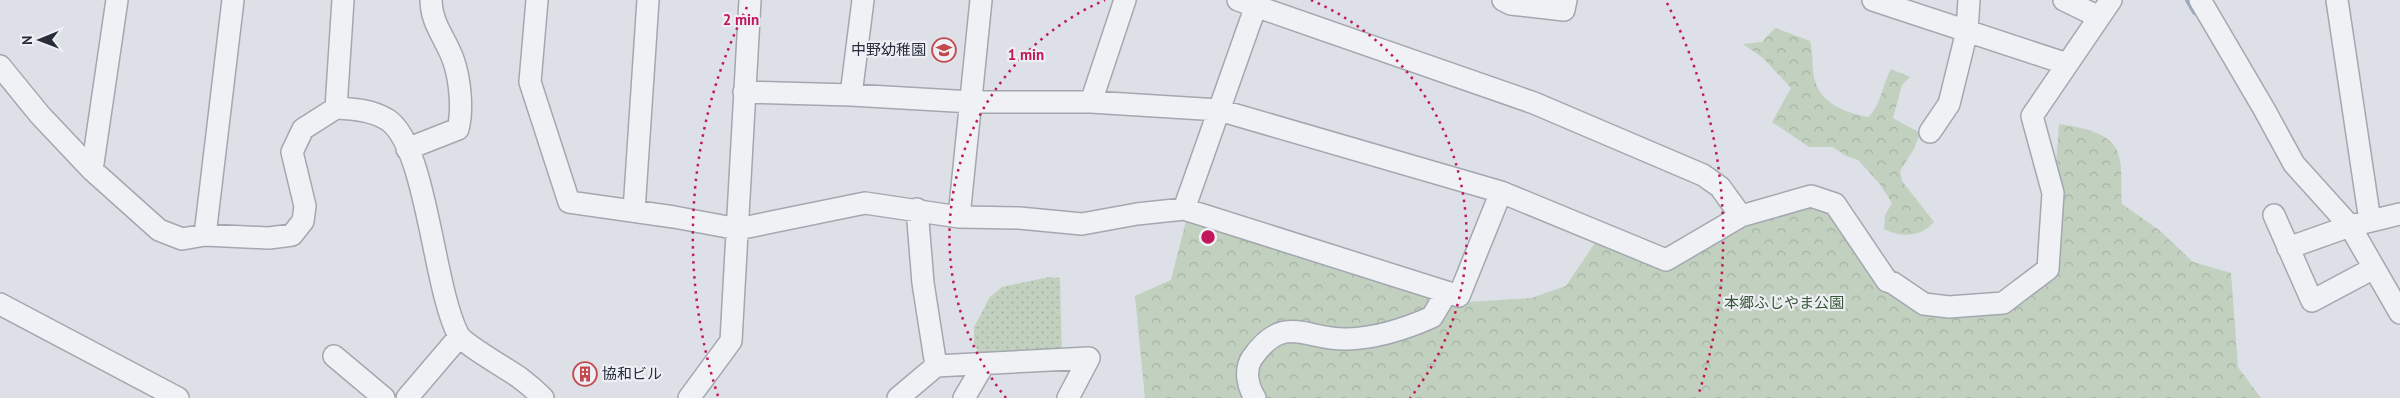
<svg xmlns="http://www.w3.org/2000/svg" width="2400" height="398" viewBox="0 0 2400 398" font-family="'PT Sans','Noto Sans JP',sans-serif">
	<style>
		.grass { fill: url(#grass-dots) }
		.forest { fill: url(#forest-crowns) }
		.lines { fill: none; stroke-linecap: round; stroke-linejoin: round }
		.stream { stroke: #9aaac4; stroke-width: 6 }
		.minor-casing { stroke: #a3a7b0; stroke-width: 24 }
		.minor { stroke: #f0f1f5; stroke-width: 21 }
		.ring { fill: none; stroke: #c2185b; stroke-width: 2.5; stroke-dasharray: 2.5 5 }
		.labels { text-anchor: middle; stroke-width: 4.5; stroke-linejoin: round; paint-order: stroke }
		.poi-label { font-size: 15px; fill: #282d3c; stroke: #edeff4; text-anchor: end }
		.park-label { font-size: 15px; fill: #385736; stroke: #edeff4 }
		.centre { fill: #c2185b; stroke: #edeff4; stroke-width: 2.5 }
		.ring-label { font-size: 15px; text-anchor: middle; font-weight: bold; fill: #c2185b; stroke: #edeff4; stroke-width: 4.5; stroke-linejoin: round; paint-order: stroke }
	</style>
	<defs>
		<pattern id="grass-dots" width="8" height="8" patternUnits="userSpaceOnUse" patternTransform="scale(1.25)"><rect width="8" height="8" fill="#c1d0bf"/><path d="M2 2h.1M6 6h.1" fill="none" stroke="#a6b3a5" stroke-width="1.8" stroke-linecap="round"/></pattern>
		<pattern id="forest-crowns" width="20" height="18" patternUnits="userSpaceOnUse" patternTransform="scale(1.25)"><rect width="20" height="18" fill="#c1d0bf"/><path d="M2 6a3 3 0 1 1 6 0M12 15a3 3 0 1 1 6 0" fill="none" stroke="#a6b3a5"/></pattern>
	</defs>
	<rect width="100%" height="100%" fill="#dde0e6"/>
	<!-- grass -->
	<path class="grass" d="M 1049,277 L 1060,278 L 1062,359 L 981,355 L 974,345 L 974,327 L 990,297 L 1002,287 Z"/>
	<!-- forest -->
	<path class="forest" d="M 1775,28 L 1810,41 C 1813,53 1812,65 1814,77 C 1819,103 1845,113 1868,117 C 1880,108 1883,83 1891,69 L 1910,77 L 1902,85 L 1893,118 L 1920,133 L 1914,149 L 1900,171 L 1902,181 L 1934,222 C 1921,237 1901,238 1884,229 L 1885,215 L 1892,203 L 1879,183 L 1858,160 L 1846,156 L 1833,147 L 1809,147 L 1772,122 L 1791,88 L 1763,58 L 1743,44 L 1762,42 Z
		M 2059,124 C 2079,127 2114,132 2119,156 C 2123,171 2120,188 2122,204 L 2159,230 L 2193,262 L 2231,273 L 2238,367 L 2261,398 L 1145,398 L 1135,296 L 1171,280 L 1186,221 L 1468,302 L 1531,298 L 1566,286 L 1601,234 L 1666,260 L 1741,216 L 1835,204 L 1887,281 L 1924,304 L 1980,305 L 2048,269 Z"/>
	<g class="lines">
		<!-- stream -->
		<path class="stream" d="M 2188,0 L 2195,12"/>
		<!-- minor casing -->
		<g class="minor-casing">
			<path id="minor" d="M 537,0 L 530,82 L 569,202 L 674,217 L 738,229 L 865,203 L 959,217 L 1019,218 L 1082,224 L 1137,214 L 1184,209 L 1459,296 L 1501,192 L 1666,260 L 1741,216 L 1811,196 L 1835,204 L 1887,281 L 1893,283 L 1924,304 L 1949,307 L 2003,303 L 2048,269 L 2053,193 L 2032,116 L 2111,0
				M 1238,0 L 1534,103 L 1703,175 L 1720,187 L 1741,216
				M 1503,0 L 1511,4 L 1564,10 L 1566,0
				M 1873,0 L 2067,64
				M 2064,0 L 2099,17
				M 2200,0 L 2264,109 L 2294,164 L 2350,226 L 2400,313
				M 2337,0 L 2370,221
				M 0,66 L 40,115 L 92,170 L 159,230 L 182,239 L 205,235 L 269,238 L 292,235 L 303,221 L 305,206 L 292,152 L 303,129 L 336,108 C 354,109 372,110 388,120 C 427,147 433,286 458,334 C 463,344 509,370 520,378 C 528,384 536,391 543,398
				M 744,92 L 851,95 L 972,102 L 1091,102 L 1219,110 L 1501,192
				M 851,95 L 863,0
				M 1091,102 L 1125,0
				M 336,108 L 343,0
				M 1930,132 L 1949,104 L 1967,31 L 1969,0
				M 407,149 L 458,129 C 463,110 460,80 454,62 C 447,40 431,24 431,0
				M 92,170 L 117,0
				M 917,209 L 923,283 L 936,366
				M 1184,209 L 1258,0
				M 634,211 L 648,0
				M 2274,215 L 2312,301 L 2374,268
				M 959,217 L 981,0
				M 205,235 L 233,0
				M 2288,248 L 2350,226 L 2400,214
				M 0,304 L 178,398
				M 334,356 L 384,398
				M 407,398 L 459,337
				M 689,398 L 731,341 L 750,0
				M 898,398 L 936,366 L 1089,358 L 1068,398
				M 964,398 L 984,364
				M 1255,398 C 1248,387 1244,370 1252,358 C 1285,311 1306,341 1348,339 C 1377,338 1405,329 1432,317 L 1447,292"/>
		</g>
		<!-- minor -->
		<use href="#minor" class="minor"/>
	</g>
	<!-- distance rings -->
	<g class="ring">
		<path d="M1006 398A258 258 0 0 1 1105 0M1311 0A258 258 0 0 1 1410 398"/>
		<path d="M718 396A515 515 0 0 1 749 3M1667 3A515 515 0 0 1 1698 396"/>
	</g>
	<!-- icons -->
	<defs>
		<g id="school-ring" transform="scale(1.25)"><circle r="9.5" fill="#edeff4" stroke="#c4494d" stroke-width="1.5"/><path d="M0-5L7-2L0 1L-7-2ZM-4 1L0 2.5L4 1V4Q0 6-4 4Z" fill="#c4494d"/></g>
		<g id="building-ring" transform="scale(1.25)"><circle r="9.5" fill="#edeff4" stroke="#c4494d" stroke-width="1.5"/><path d="M-4-6H4V6H1V3H-1V6H-4ZM-2.5-4.3h1.7v1.8h-1.7ZM.8-4.3h1.7v1.8H.8ZM-2.5-1h1.7V.8h-1.7ZM.8-1h1.7V.8H.8Z" fill="#c4494d"/></g>
	</defs>
	<g fill-rule="evenodd">
		<use href="#school-ring" x="944" y="50"/>
		<use href="#building-ring" x="585" y="374"/>
	</g>
	<g class="labels">
		<!-- poi labels -->
		<g class="poi-label">
			<text x="926" y="55">中野幼稚園</text>
			<text x="602" y="379" text-anchor="start">協和ビル</text>
		</g>
		<!-- park labels -->
		<g class="park-label">
			<text x="1784" y="308">本郷ふじやま公園</text>
		</g>
	</g>
	<circle cx="1208" cy="237" r="8" class="centre"/>
	<g class="ring-label">
		<text x="741" y="25">2 min</text>
		<text x="1026" y="60">1 min</text>
	</g>
	<!-- north arrow -->
	<g transform="translate(40 40) rotate(269)" stroke="#edeff4" stroke-width="4" paint-order="stroke">
	<path d="M0-4L9 19L0 12L-9 19Z" fill="#282d3c"/>
	<text y="-8" font-size="14" font-weight="bold" text-anchor="middle" fill="#282d3c">N</text>
	</g>
</svg>
